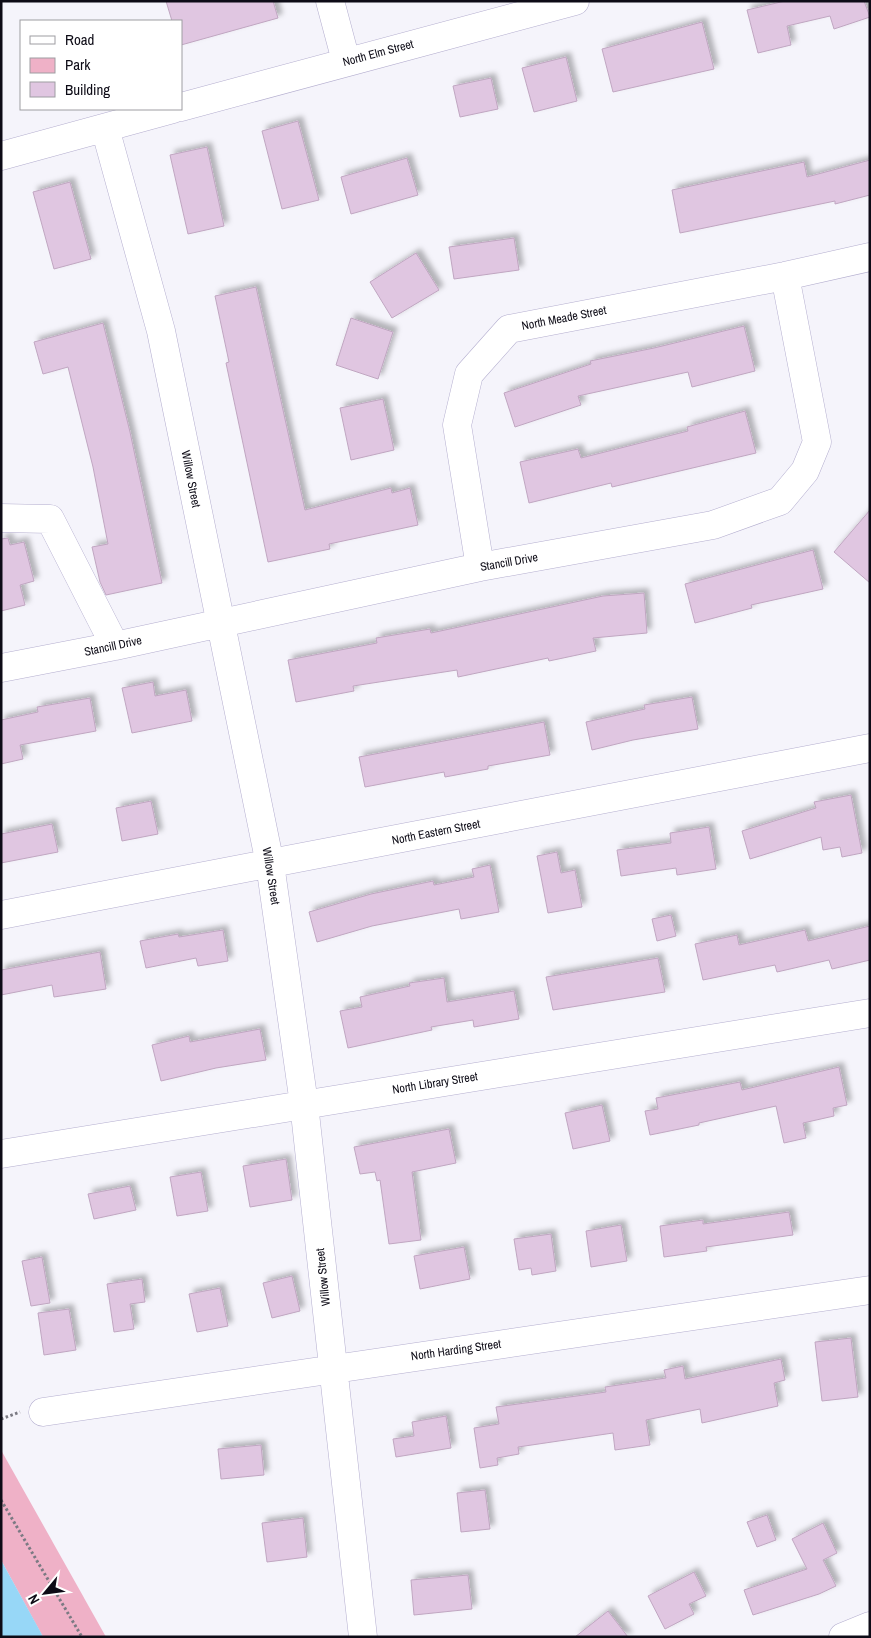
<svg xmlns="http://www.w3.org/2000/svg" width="871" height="1638" viewBox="0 0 871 1638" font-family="'Archivo Narrow',sans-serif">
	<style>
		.green { fill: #efb1c7 }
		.water { fill: #97d7f7 }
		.building { fill: #e0c6e1; stroke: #c0a6c1; filter: url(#shadow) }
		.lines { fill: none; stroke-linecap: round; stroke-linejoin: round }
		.minor-casing { stroke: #b4aecf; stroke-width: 29 }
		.path { stroke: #7b7a83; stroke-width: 3; stroke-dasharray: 2.5 2.5; stroke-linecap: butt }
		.minor { stroke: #fff; stroke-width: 28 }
		.labels { text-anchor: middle; stroke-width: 5; stroke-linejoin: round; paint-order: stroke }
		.street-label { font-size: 12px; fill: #0d0b16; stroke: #fff }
	</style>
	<defs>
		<filter id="shadow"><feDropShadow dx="4.5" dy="-4.5" stdDeviation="2.5" flood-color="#0004"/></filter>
	</defs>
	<rect width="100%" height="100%" fill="#f5f4fb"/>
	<!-- green -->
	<path class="green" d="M 1,1450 L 106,1637 L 43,1637 L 1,1560 Z"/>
	<!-- water -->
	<path class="water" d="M 1,1560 L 40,1631 L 43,1637 L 1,1637 Z"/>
	<!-- building -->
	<path class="building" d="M 166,1 L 273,1 L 278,18 L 181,45 L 181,21 L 172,21 Z
		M 785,1 L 864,1 L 870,17 L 834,29 L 830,16 L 787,26 L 791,45 L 758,53 L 747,10 Z
		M 702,22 L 714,69 L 613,92 L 602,49 Z
		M 566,57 L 577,101 L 534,112 L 522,68 Z
		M 491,78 L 498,109 L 460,117 L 453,86 Z
		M 298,121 L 319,200 L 282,209 L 262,131 Z
		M 207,147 L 224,226 L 188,234 L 170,155 Z
		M 407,158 L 418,195 L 351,214 L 341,177 Z
		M 870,160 L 870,195 L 835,204 L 835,201 L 680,233 L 672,190 L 804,162 L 807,177 Z
		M 70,182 L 91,259 L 54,269 L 33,192 Z
		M 514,238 L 519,270 L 454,279 L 449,247 Z
		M 416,253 L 439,290 L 392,318 L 370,282 Z
		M 256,287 L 305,510 L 391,488 L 392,493 L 410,488 L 418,525 L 329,544 L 330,549 L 268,562 L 226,363 L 229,362 L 215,296 Z
		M 351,318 L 393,332 L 378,379 L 336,365 Z
		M 103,323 L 130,432 L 162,583 L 106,595 L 100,582 L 92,547 L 108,544 L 93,467 L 68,367 L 43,374 L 34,342 Z
		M 744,326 L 755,371 L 692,387 L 688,372 L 578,396 L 581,405 L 515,427 L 504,393 L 591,364 L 590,361 L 654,348 Z
		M 383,399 L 394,450 L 351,460 L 340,408 Z
		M 745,411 L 756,453 L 612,487 L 611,483 L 529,503 L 520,462 L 578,449 L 581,458 L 688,431 L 687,427 Z
		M 870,510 L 870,583 L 834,552 Z
		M 8,538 L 10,545 L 24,542 L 34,581 L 20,585 L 25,605 L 1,611 L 1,539 Z
		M 813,550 L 823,589 L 751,605 L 752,608 L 695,623 L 685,584 Z
		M 644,593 L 647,633 L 593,638 L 596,651 L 549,661 L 548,658 L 458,677 L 457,670 L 353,686 L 354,691 L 296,702 L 288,660 L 377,643 L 376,638 L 430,629 L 431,633 L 603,596 Z
		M 153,682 L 155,696 L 186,690 L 192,721 L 132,733 L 122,688 Z
		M 692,697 L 698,729 L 633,740 L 592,750 L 586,722 L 645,709 L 644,705 Z
		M 90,698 L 96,731 L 20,745 L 23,759 L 1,764 L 1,720 L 38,712 L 37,707 Z
		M 544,722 L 550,755 L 488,766 L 488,769 L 445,777 L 444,772 L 365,787 L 359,757 Z
		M 851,795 L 862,853 L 842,857 L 840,847 L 823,850 L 821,837 L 750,859 L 742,831 L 816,808 L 814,802 Z
		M 151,801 L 158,834 L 122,841 L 116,808 Z
		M 52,824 L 58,852 L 1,863 L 1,834 Z
		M 709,827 L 716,869 L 677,875 L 676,868 L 621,876 L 617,850 L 671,843 L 670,833 Z
		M 557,852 L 561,873 L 575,870 L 582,907 L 548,913 L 537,856 Z
		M 490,865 L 499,912 L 461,919 L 459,909 L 372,926 L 317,942 L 309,912 L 371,894 L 433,881 L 434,885 L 474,877 L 472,869 Z
		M 671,915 L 676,936 L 657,941 L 652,919 Z
		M 870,926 L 870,960 L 832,969 L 829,960 L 777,972 L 775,965 L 703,980 L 695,944 L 737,935 L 739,945 L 805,930 L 808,941 Z
		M 223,930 L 228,961 L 198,966 L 196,958 L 146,968 L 140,941 L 178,934 L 179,937 Z
		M 100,952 L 106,989 L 54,997 L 52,985 L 1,995 L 1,970 Z
		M 658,958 L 665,992 L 553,1010 L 546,977 Z
		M 444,978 L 447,1002 L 514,991 L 519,1019 L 474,1027 L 473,1020 L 431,1027 L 432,1030 L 348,1048 L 340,1011 L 362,1007 L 360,997 L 410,986 L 409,983 Z
		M 260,1029 L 266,1060 L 216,1068 L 161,1081 L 152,1045 L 189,1036 L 190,1042 Z
		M 839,1067 L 847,1105 L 833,1108 L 834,1116 L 803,1123 L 806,1138 L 784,1143 L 776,1106 L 699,1123 L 699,1125 L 650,1135 L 645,1111 L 658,1109 L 656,1098 L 740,1082 L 742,1090 Z
		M 602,1105 L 610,1141 L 573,1149 L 565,1113 Z
		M 449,1129 L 456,1163 L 412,1172 L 421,1240 L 389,1244 L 380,1180 L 377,1181 L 375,1172 L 360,1174 L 354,1147 Z
		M 286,1159 L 292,1200 L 250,1207 L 243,1166 Z
		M 201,1172 L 208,1211 L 177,1216 L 170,1177 Z
		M 130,1186 L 136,1210 L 94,1219 L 88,1194 Z
		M 789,1212 L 793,1235 L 706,1247 L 707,1251 L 664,1257 L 660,1226 L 703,1220 L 703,1224 Z
		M 621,1225 L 627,1261 L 591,1267 L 586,1231 Z
		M 551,1234 L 556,1271 L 532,1275 L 531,1268 L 519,1270 L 514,1239 Z
		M 464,1247 L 470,1279 L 420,1289 L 414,1256 Z
		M 42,1257 L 50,1303 L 31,1306 L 22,1261 Z
		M 292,1276 L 300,1311 L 272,1318 L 263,1283 Z
		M 142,1279 L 145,1302 L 130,1304 L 134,1329 L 114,1332 L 107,1284 Z
		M 220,1288 L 228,1326 L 197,1332 L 189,1294 Z
		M 69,1309 L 76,1350 L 44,1355 L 38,1313 Z
		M 851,1338 L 858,1397 L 822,1401 L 815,1342 Z
		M 781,1359 L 785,1380 L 774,1383 L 778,1406 L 702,1423 L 700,1409 L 646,1420 L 650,1445 L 615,1450 L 613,1433 L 518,1447 L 519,1454 L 497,1458 L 498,1465 L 480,1468 L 474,1428 L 499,1424 L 496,1407 L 606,1392 L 605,1387 L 666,1378 L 664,1370 L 683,1366 L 685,1379 Z
		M 446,1416 L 451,1448 L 396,1457 L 393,1439 L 414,1436 L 412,1422 Z
		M 261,1445 L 264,1475 L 221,1479 L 218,1449 Z
		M 485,1490 L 490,1529 L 461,1532 L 457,1493 Z
		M 767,1515 L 776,1540 L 757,1547 L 747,1522 Z
		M 303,1518 L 307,1557 L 267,1562 L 262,1523 Z
		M 823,1523 L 837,1553 L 823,1560 L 836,1586 L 819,1594 L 753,1615 L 744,1590 L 807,1569 L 792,1539 Z
		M 694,1572 L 706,1596 L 689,1604 L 694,1614 L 665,1629 L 648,1596 Z
		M 468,1575 L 472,1609 L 414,1615 L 411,1580 Z
		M 608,1611 L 628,1637 L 575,1637 Z"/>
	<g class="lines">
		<!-- minor casing -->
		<g class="minor-casing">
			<path id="minor" d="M 330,1 L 346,61
				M 181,107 L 575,1
				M 105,128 L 161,331 L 270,864 L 304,1104 L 363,1637
				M 1,156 L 173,109
				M 1,518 L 50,519 L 115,646
				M 480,567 L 457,425 L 469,374 L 509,329 L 785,276 L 870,257
				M 1,668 L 115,646 L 480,567 L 713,525 L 780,501 L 805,471 L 817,442 L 785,276
				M 1,915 L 870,748
				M 1,1154 L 870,1013
				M 43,1412 L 870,1290
				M 843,1637 L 870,1626"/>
		</g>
		<!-- path -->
		<path class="path" d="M 1,1419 L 20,1412
			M 1,1500 L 82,1637"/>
		<!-- minor -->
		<use href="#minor" class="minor"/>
	</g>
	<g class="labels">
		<!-- street labels -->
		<g class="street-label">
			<text transform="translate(378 53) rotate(-15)" y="4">North Elm Street</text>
			<text transform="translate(564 318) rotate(-11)" y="4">North Meade Street</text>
			<text transform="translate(191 479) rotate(79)" y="4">Willow Street</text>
			<text transform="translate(509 562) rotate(-10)" y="4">Stancill Drive</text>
			<text transform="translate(113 646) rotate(-12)" y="4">Stancill Drive</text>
			<text transform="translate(436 832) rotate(-11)" y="4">North Eastern Street</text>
			<text transform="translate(271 876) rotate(81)" y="4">Willow Street</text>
			<text transform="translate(435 1083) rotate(-9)" y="4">North Library Street</text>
			<text transform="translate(323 1277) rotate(-96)" y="4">Willow Street</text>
			<text transform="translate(456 1350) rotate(-8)" y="4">North Harding Street</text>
		</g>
	</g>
	<!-- border -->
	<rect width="871" height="1638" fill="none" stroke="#0d0b16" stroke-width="5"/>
	<!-- legend -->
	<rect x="20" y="20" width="162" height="90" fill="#ffffff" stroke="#9e9da2"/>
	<rect x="30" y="36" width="25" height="8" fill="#ffffff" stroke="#9e9da2"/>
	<text x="65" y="45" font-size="15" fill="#0d0b16">Road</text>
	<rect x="30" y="58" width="25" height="15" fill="#efb1c7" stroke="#9e9da2"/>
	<text x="65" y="70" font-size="15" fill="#0d0b16">Park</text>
	<rect x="30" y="82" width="25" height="15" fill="#e0c6e1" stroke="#9e9da2"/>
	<text x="65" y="95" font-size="15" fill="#0d0b16">Building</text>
	<!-- north arrow -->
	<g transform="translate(45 1593) rotate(241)" stroke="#ffffff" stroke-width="4" paint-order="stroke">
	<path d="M0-4L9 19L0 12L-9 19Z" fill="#0d0b16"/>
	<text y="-8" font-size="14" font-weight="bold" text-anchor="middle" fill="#0d0b16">N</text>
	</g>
</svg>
